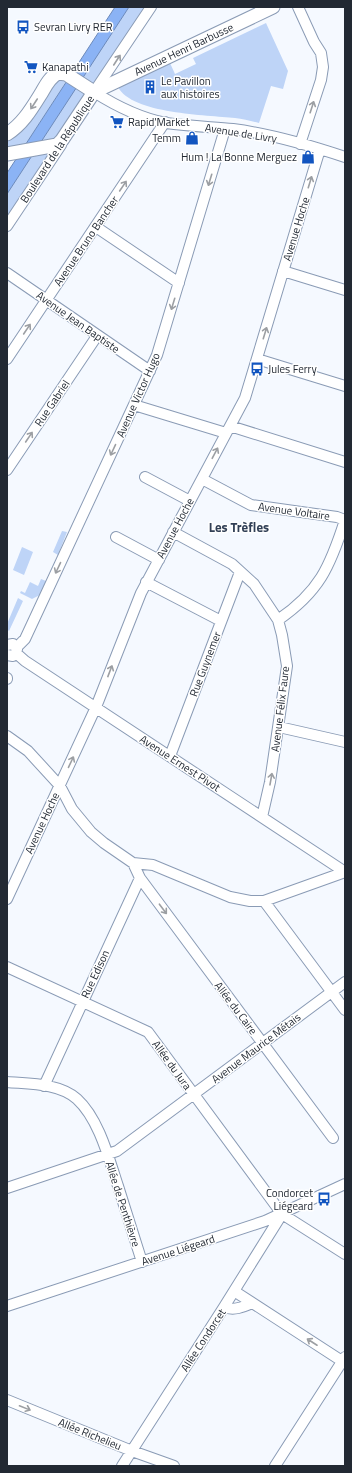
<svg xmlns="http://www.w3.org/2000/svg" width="352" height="1473" viewBox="0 0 352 1473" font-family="'Titillium Web',sans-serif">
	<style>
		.green { fill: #bed4f7 }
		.water { fill: #8bb3f5; stroke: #6c8abb }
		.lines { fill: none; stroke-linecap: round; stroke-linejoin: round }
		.minor-casing { stroke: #8a9bb5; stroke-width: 12 }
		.major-casing { stroke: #8a9bb5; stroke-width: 15 }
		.minor { stroke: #fff; stroke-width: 10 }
		.major { stroke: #fff; stroke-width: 13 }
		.oneway { stroke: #9c9fa3 }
		.labels { text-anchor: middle; stroke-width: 3; stroke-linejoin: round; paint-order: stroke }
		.poi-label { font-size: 11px; fill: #222933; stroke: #fff; text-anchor: start }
		.street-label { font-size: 11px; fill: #222933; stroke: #fff }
		.quarter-label { font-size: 13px; font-weight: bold; fill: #313f55; stroke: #fff }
	</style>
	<rect width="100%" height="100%" fill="#f5f9ff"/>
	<!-- green -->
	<path class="green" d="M 129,7 L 147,7 L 99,77 L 92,84 L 82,78 Z
		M 266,23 L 288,71 L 283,89 L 271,86 L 259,123 C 251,121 243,119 235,118 C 207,115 132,114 118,87 L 170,63 L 175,74 L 196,64 L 193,58 Z
		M 60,78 L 67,80 L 24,147 L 7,150 L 7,139 L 52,85 Z
		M 77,86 L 87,94 L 55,142 L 39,145 Z
		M 51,153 L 7,220 L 7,194 L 33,154 Z
		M 62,531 L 67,532 L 58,555 L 53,552 Z
		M 22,547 L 33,552 L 24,575 L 13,570 Z
		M 41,579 L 46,581 L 40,595 L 32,599 L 20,593 L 21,591 L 25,593 L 30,582 L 38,586 Z
		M 18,598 L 23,601 L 9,631 L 7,629 L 7,624 Z"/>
	<!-- water -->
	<path class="water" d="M 115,7 L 129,7 L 7,194 L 7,173 Z"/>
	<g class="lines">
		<!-- minor casing -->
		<g class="minor-casing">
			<path id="minor" d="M 151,7 L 94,92 C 116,106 140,118 166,123 C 188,126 211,127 233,129 C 271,134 309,145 345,157
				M 298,7 L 314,42 L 321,53 L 323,67 L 321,80 L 300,144
				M 7,226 L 61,145 L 62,140
				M 96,227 L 179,283
				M 283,271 L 345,290
				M 7,273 L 150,371
				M 7,359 L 165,122
				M 257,359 L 345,386
				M 134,405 L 226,433
				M 230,426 L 345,462
				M 7,470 L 97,336
				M 145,477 L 190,501
				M 202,479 L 251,505 L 337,517 L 345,520
				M 173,532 L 232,564 L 254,584 L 278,620 L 282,635 L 287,666 L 270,782 L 262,817
				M 116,537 L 159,560
				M 146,582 L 221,621
				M 278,620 C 319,592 330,567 345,520
				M 7,645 L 13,644 L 17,649 L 16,653 L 13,656 L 7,655
				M 16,646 L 19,645 L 25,639 L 157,355 L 225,129
				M 16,653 L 25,661 L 345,872
				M 7,678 L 7,679
				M 279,727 L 345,742
				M 7,736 L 28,751 L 60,786 L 72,809 L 91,832 L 104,843 L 133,863 L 153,865 L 230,897 L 250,901 L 264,901 L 345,872
				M 170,756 L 240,572
				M 140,878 L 333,1138
				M 7,899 L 96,707 L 141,593 L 245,398 L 320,149
				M 264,901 L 345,1010
				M 7,967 L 148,1032 L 282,1214 L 345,1254
				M 7,1082 C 29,1084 59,1083 77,1099 C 99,1119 109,1159 118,1186 C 126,1211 134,1237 142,1262
				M 44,1086 L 140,878 L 133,863
				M 7,1188 L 117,1151 L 345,982
				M 234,1291 L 345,1363
				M 7,1306 L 265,1221 L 345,1184
				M 224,1307 C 234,1311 243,1307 252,1303
				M 7,1400 L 132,1451 L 174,1466
				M 122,1466 L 224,1307 L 282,1214
				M 275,1466 L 345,1357"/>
		</g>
		<!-- major casing -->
		<g class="major-casing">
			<g id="major">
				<path d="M 7,134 C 23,124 32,108 42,92 C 46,85 50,77 58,73 L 66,74 L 94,92"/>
				<path id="s1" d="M 7,154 L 57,145 L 62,140 L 94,92 L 273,7"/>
			</g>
		</g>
		<!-- minor -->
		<use href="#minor" class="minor"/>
		<!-- major -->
		<use href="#major" class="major"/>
	</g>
	<!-- one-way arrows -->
	<defs><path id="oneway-shaft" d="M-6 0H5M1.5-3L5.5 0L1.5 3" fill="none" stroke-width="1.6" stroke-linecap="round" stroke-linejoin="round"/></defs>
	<g class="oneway">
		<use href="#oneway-shaft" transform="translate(117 60) rotate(-57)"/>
		<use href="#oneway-shaft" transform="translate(34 104) rotate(123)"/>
		<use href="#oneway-shaft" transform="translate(312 107) rotate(-72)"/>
		<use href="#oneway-shaft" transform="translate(210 180) rotate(107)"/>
		<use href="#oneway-shaft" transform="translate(310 182) rotate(-73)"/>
		<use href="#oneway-shaft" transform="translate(123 186) rotate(-56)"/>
		<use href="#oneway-shaft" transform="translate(173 304) rotate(107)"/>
		<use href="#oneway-shaft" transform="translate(27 329) rotate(-56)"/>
		<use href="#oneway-shaft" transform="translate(265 333) rotate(-73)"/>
		<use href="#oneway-shaft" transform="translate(29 437) rotate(-56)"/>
		<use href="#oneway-shaft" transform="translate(113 450) rotate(115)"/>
		<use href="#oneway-shaft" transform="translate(215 453) rotate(-62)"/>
		<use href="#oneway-shaft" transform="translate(58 568) rotate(115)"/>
		<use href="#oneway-shaft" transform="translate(110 671) rotate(-69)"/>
		<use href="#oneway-shaft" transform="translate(71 762) rotate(-65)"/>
		<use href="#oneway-shaft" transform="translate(271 779) rotate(-80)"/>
		<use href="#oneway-shaft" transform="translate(163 909) rotate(53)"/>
		<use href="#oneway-shaft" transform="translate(312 1342) rotate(-147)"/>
		<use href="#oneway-shaft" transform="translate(25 1408) rotate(22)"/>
	</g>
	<!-- icons -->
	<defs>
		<g id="bus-bare" transform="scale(1.08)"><path d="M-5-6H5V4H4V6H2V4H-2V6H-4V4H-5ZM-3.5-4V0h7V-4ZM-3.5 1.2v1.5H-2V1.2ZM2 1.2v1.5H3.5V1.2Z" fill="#1255c0" stroke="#fff" stroke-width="2.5" paint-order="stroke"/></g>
		<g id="supermarket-bare" transform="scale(1.08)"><path d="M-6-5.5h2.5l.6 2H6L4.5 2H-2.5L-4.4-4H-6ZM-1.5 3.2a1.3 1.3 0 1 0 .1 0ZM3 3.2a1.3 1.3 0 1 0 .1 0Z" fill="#1255c0" stroke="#fff" stroke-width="2.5" paint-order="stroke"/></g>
		<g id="building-bare" transform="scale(1.08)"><path d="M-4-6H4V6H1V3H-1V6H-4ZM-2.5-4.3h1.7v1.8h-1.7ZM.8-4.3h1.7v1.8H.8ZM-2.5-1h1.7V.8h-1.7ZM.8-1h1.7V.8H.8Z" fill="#1255c0" stroke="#fff" stroke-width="2.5" paint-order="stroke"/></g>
		<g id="shop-bare" transform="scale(1.08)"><path d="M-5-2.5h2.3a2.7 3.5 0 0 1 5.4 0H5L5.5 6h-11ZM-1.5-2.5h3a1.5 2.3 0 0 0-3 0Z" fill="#1255c0" stroke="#fff" stroke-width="2.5" paint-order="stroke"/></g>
	</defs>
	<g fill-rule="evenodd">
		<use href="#bus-bare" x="23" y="27"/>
		<use href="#supermarket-bare" x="31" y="67"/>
		<use href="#building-bare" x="150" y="87"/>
		<use href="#supermarket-bare" x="117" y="122"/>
		<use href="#shop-bare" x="192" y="138"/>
		<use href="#shop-bare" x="308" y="157"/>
		<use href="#bus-bare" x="257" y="369"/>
		<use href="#bus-bare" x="324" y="1199"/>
	</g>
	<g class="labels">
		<!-- poi labels -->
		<g class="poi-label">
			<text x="34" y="31">Sevran Livry RER</text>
			<text x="42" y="71">Kanapathi</text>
			<text x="161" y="85">Le Pavillon<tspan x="161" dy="13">aux histoires</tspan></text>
			<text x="128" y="126">Rapid'Market</text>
			<text x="181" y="142" text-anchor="end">Temm</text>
			<text x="297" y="161" text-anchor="end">Hum ! La Bonne Merguez</text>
			<text x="268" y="373">Jules Ferry</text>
			<text x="313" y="1197" text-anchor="end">Condorcet<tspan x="313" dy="13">Liégeard</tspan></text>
		</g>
		<!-- street labels -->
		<g class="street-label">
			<text dy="4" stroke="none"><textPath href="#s1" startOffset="215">Avenue Henri Barbusse</textPath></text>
			<text transform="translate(241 133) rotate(9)" y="4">Avenue de Livry</text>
			<text transform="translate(57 149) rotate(-57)" y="4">Boulevard de la République</text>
			<text transform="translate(296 229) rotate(-73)" y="4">Avenue Hoche</text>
			<text transform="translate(86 241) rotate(-56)" y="4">Avenue Bruno Bancher</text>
			<text transform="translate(78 322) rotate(35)" y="4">Avenue Jean Baptiste</text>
			<text transform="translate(138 395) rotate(-66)" y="4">Avenue Victor Hugo</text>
			<text transform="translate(52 403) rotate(-56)" y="4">Rue Gabriel</text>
			<text transform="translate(294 511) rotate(8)" y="4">Avenue Voltaire</text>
			<text transform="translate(175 528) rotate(-62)" y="4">Avenue Hoche</text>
			<text transform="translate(205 664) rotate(-69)" y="4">Rue Guynemer</text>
			<text transform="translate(280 709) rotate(-83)" y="4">Avenue Félix Faure</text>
			<text transform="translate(180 763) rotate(33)" y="4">Avenue Ernest Pivot</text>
			<text transform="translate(42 823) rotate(-65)" y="4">Avenue Hoche</text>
			<text transform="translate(95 974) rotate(-65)" y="4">Rue Edison</text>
			<text transform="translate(236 1008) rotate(53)" y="4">Allée du Caire</text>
			<text transform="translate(256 1048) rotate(-37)" y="4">Avenue Maurice Métais</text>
			<text transform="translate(172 1065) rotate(54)" y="4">Allée du Jura</text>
			<text transform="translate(123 1204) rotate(72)" y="4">Allée de Penthièvre</text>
			<text transform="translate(178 1250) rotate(-18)" y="4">Avenue Liégeard</text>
			<text transform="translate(203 1340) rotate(-57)" y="4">Allée Condorcet</text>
			<text transform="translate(90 1434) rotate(22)" y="4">Allée Richelieu</text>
		</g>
		<!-- quarter labels -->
		<g class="quarter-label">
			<text x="239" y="532">Les Trèfles</text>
		</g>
	</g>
	<!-- border -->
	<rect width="352" height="1473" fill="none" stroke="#222933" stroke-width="16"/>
</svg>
